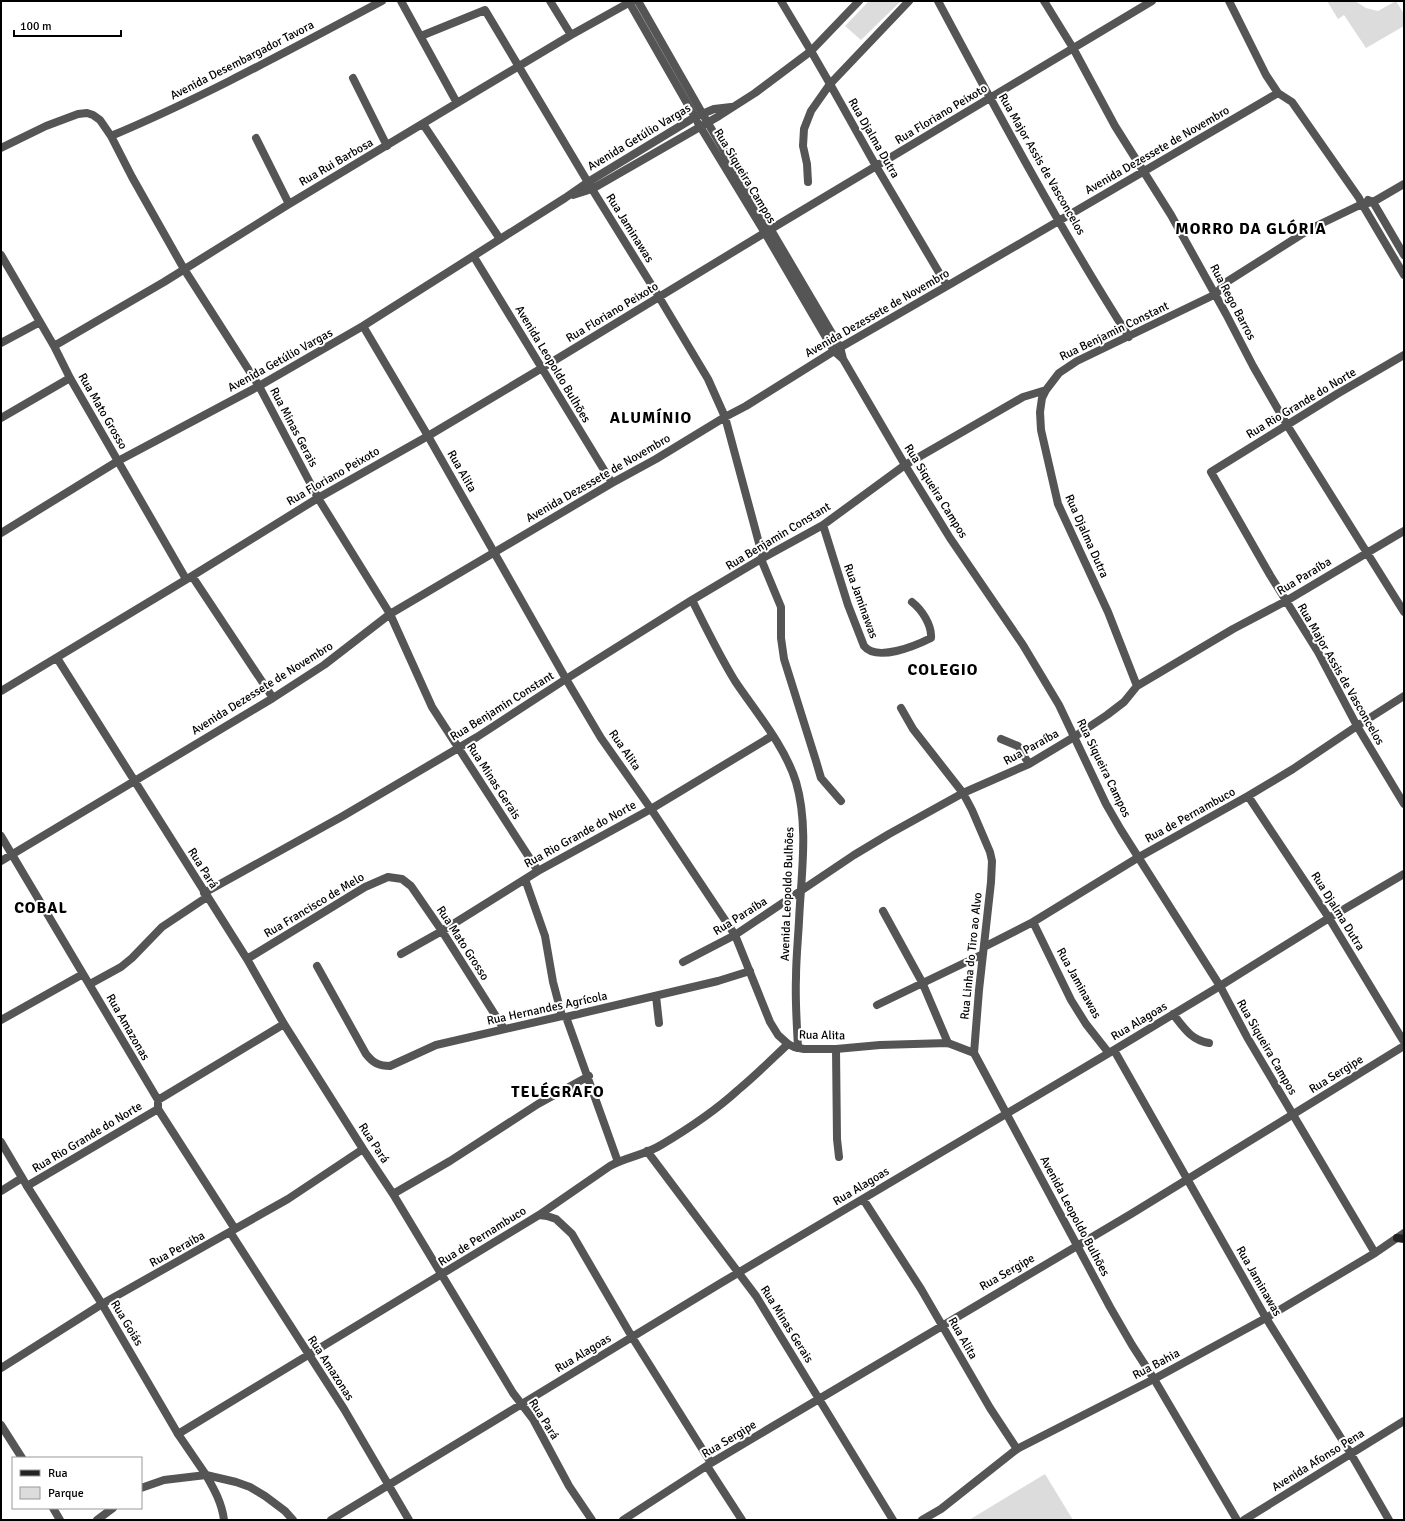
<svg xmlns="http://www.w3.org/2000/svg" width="1405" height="1521" viewBox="0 0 1405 1521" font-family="Signika,sans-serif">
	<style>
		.green { fill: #dcdcdc }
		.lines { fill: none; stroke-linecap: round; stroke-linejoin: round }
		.minor { stroke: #555; stroke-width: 8 }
		.tertiary { stroke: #555; stroke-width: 8 }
		.secondary { stroke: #222; stroke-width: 8 }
		.labels { text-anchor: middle; stroke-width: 4; stroke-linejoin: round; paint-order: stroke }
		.street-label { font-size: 12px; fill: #000; stroke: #fff }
		.district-label { font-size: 16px; font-weight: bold; letter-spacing: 1px; fill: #000; stroke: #fff }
	</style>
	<rect width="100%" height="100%" fill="#fff"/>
	<!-- green -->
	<path class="green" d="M 869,1 L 901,1 L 861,40 L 845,26 Z
		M 1327,1 L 1355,1 L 1366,8 L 1378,11 L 1396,1 L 1404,14 L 1404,26 L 1366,48 L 1344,15 L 1338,19 Z
		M 1045,1474 L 1073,1520 L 969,1520 Z"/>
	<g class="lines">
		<!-- minor -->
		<path class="minor" d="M 401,1 L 457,103
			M 550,1 L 571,35
			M 638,1 L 702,113
			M 781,1 L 811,51
			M 938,1 C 999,115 1060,229 1129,337
			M 1044,1 L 1073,48 L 1115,126 L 1171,215 L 1226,314 L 1253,366 L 1287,425 L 1404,612
			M 1229,1 L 1266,75 L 1278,93 L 1292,102 L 1359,198 L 1362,204 L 1404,275
			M 629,2 L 695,117
			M 421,36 L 485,10 L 592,189 L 659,297 L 708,379 L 725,417 L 763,558
			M 353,78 L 387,146
			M 423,124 L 500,239
			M 111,136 C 204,97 293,48 382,1
			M 256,138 L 289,204
			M 1,148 L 46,126 L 78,114 L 87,113 L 93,115 L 100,120 L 111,136 L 132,177 L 184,269 L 259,386 L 318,498 L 390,614 L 432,707 L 538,871
			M 808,182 L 807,164 L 803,146 L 804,129 L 811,111 L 830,84 L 876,166 L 947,286
			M 1368,200 L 1373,202 L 1404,255
			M 1,255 L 54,346 L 70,378 L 186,579
			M 474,257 L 612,483
			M 1,343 L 40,322
			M 54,346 L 164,282 L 289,204 L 457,103 L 571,35 L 632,1
			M 1404,355 L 1337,394 L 1211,472 L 1270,575 L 1318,652 L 1357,726 L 1404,804
			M 1046,390 L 1042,398 L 1040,412 L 1041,430 L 1058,504 L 1108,612 L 1137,686
			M 1,418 L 70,378
			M 823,525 L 848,605 L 864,646 C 877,662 915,646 931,638 C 932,625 922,610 912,602
			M 761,559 L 781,607 L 781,638 L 784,659 L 816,761 L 821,778 L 841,801
			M 192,576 L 273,698
			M 692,600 C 706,628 719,655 735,681 C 755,711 785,746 796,782 C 809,826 801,876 799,921 C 798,940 796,959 796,978 C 795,1002 797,1025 798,1048
			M 57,658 L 247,959 L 284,1024 L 363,1149 L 393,1194 L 513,1393 L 533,1419 L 569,1486 L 592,1520
			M 1,691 L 192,576 L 318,498 L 428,436 L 542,368 L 771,229 L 1152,1
			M 901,708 L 913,729 L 963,793 L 972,810 L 990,852 L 992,861 L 991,882 L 979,990 L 974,1053
			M 1001,739 L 1018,746 L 1029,764
			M 1248,796 L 1329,918 L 1404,1042
			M 1,836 L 158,1100 L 158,1109 L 235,1229
			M 1,861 L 273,698 L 324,665 L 390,614 L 612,483 L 656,459 L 725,417 L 746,406 L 834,351 L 947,286 L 1278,93
			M 525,879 L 545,936 L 553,982 L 562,1016
			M 204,893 L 343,816 L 477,737 L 566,679 L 692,600 L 761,559 L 823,525 L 905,465 L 1023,397 L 1046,390 L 1059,373 L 1077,361 L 1216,294 L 1225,283 L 1310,229 L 1362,204 L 1373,202 L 1404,184
			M 883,911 L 922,982 L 948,1043
			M 1033,922 L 1071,1000 L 1086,1024 L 1108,1052
			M 984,947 L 1033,922 L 1139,857 L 1248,796 L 1293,769 L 1357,726 L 1404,696
			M 401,954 L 442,931 L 538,871 L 651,809 L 772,736
			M 247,959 L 365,887 L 388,877 L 402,879 L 411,886 L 442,931 L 504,1029
			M 683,962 L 735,935 L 854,855 L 889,834 L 963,793 L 1029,764 L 1074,737 L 1107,715 L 1124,702 L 1137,686 L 1233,629 L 1286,601 L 1404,531
			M 317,966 L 366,1054 C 373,1063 379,1066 390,1066 L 436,1045 L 562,1016 L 566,1017 L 718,981 L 750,971
			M 90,984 L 121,967 L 132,958 L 162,927 L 207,897
			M 656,996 L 659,1023
			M 877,1005 L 983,954
			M 1173,1014 C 1184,1028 1191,1040 1209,1043
			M 566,1017 L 618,1162
			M 1,1020 L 83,974
			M 836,1049 L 837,1139 L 839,1157
			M 1114,1050 L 1266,1318 L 1351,1454 L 1389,1520
			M 158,1100 L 284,1024
			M 647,1151 L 756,1296 L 893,1520
			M 27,1186 L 158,1109
			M 1,1191 L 22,1178
			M 393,1194 L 450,1161 L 538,1104 L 589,1076
			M 863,1199 L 921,1289 L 990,1408 L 1017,1449
			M 539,1215 L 547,1216 L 556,1219 L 572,1234 L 632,1337 L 711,1463
			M 230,1232 L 344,1409 L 409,1520
			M 1,1368 L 102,1304 L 288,1199 L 363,1149
			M 1154,1379 L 1237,1520
			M 1,1425 L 22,1458
			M 178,1434 L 539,1215 L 610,1166 C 626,1157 645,1155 661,1145 C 688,1129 715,1111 738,1090 C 755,1076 771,1060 788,1044
			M 707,1466 L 742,1520
			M 206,1475 C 214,1489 222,1503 224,1520
			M 53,1508 L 60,1520
			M 331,1520 L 721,1283 L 1114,1050 L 1220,986 L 1329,918 L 1404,874
			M 623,1520 L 711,1463 L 1131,1214 L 1404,1046
			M 1244,1520 L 1404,1421"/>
		<!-- tertiary -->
		<path class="tertiary" d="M 811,51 L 830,84 L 909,1
			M 702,113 L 840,347 L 843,359 L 905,465 L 950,538 L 1023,645 L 1059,705 L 1106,804 L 1121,830 L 1220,986 L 1247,1037 L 1375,1253
			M 698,123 L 765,233 L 834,351 L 843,359
			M 573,195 L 592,189 L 719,116 L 755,93 L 811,51 L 859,1
			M 363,326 L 428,436 L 566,679 L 601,738 L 651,809 L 735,935 L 770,1022 L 778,1035 L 788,1044 L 794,1047 L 804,1049 L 836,1049 L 880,1045 L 948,1043 L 974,1053 L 1110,1307 L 1132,1345 L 1154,1379
			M 1,533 L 118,461 L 259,386 L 363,326 L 565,198 L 588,182 L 695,117 L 714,109 L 731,107
			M 1,1142 L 27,1186 L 102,1304 L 178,1434 L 206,1475
			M 141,1488 L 164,1480 L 206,1475 L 236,1482 L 250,1487 L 265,1496 L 285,1511 L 293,1520
			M 97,1520 L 113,1508
			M 922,1520 L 941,1509 L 1017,1449 L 1154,1379 L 1266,1318 L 1375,1253 L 1404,1233"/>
		<!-- secondary -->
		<path class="secondary" d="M 1397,1238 L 1404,1239"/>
	</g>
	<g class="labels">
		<!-- street labels -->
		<g class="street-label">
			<text transform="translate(242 60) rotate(-27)" y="4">Avenida Desembargador Tavora</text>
			<text transform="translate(941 114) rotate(-31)" y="4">Rua Floriano Peixoto</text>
			<text transform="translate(639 137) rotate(-31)" y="4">Avenida Getúlio Vargas</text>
			<text transform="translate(874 138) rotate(60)" y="4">Rua Djalma Dutra</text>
			<text transform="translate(1157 150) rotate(-30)" y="4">Avenida Dezessete de Novembro</text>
			<text transform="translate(336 162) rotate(-30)" y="4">Rua Rui Barbosa</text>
			<text transform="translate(1042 164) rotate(60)" y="4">Rua Major Assis de Vasconcelos</text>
			<text transform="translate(745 176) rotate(59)" y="4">Rua Siqueira Campos</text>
			<text transform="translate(630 228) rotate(58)" y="4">Rua Jaminawas</text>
			<text transform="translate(1233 302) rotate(62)" y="4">Rua Rego Barros</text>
			<text transform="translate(612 312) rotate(-31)" y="4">Rua Floriano Peixoto</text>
			<text transform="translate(877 313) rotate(-30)" y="4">Avenida Dezessete de Novembro</text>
			<text transform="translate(1114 331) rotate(-26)" y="4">Rua Benjamin Constant</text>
			<text transform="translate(280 360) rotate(-29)" y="4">Avenida Getúlio Vargas</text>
			<text transform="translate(553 364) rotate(59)" y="4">Avenida Leopoldo Bulhões</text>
			<text transform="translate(1301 403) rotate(-31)" y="4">Rua Rio Grande do Norte</text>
			<text transform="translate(103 411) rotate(60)" y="4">Rua Mato Grosso</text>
			<text transform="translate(294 427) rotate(62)" y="4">Rua Minas Gerais</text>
			<text transform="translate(462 471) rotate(60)" y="4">Rua Alita</text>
			<text transform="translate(333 476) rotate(-30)" y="4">Rua Floriano Peixoto</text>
			<text transform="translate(598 478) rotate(-30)" y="4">Avenida Dezessete de Novembro</text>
			<text transform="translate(936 491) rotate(58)" y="4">Rua Siqueira Campos</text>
			<text transform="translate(778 536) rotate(-31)" y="4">Rua Benjamin Constant</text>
			<text transform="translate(1087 536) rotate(66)" y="4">Rua Djalma Dutra</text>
			<text transform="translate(1304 576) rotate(-31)" y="4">Rua Paraíba</text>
			<text transform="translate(861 601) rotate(70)" y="4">Rua Jaminawas</text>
			<text transform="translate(1341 674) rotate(60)" y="4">Rua Major Assis de Vasconcelos</text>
			<text transform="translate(262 688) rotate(-32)" y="4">Avenida Dezessete de Novembro</text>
			<text transform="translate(502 706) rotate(-32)" y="4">Rua Benjamin Constant</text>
			<text transform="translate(1031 747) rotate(-29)" y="4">Rua Paraíba</text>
			<text transform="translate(625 750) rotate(55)" y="4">Rua Alita</text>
			<text transform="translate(1104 768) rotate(64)" y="4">Rua Siqueira Campos</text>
			<text transform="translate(494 781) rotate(57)" y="4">Rua Minas Gerais</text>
			<text transform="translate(1190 815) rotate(-29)" y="4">Rua de Pernambuco</text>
			<text transform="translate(580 834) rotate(-29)" y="4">Rua Rio Grande do Norte</text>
			<text transform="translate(203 868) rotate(58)" y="4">Rua Pará</text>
			<text transform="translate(787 894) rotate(-88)" y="4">Avenida Leopoldo Bulhões</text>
			<text transform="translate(314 905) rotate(-31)" y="4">Rua Francisco de Melo</text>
			<text transform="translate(1338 911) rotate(58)" y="4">Rua Djalma Dutra</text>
			<text transform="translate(740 916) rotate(-32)" y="4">Rua Paraíba</text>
			<text transform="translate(463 943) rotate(57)" y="4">Rua Mato Grosso</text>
			<text transform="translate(971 956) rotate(-84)" y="4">Rua Linha do Tiro ao Alvo</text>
			<text transform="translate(1079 983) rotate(61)" y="4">Rua Jaminawas</text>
			<text transform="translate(547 1008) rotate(-12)" y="4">Rua Hernandes Agrícola</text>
			<text transform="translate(1139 1021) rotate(-31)" y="4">Rua Alagoas</text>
			<text transform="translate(128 1027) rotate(60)" y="4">Rua Amazonas</text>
			<text transform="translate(822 1035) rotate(1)" y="4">Rua Alita</text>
			<text transform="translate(1267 1047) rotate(60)" y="4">Rua Siqueira Campos</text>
			<text transform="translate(1336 1074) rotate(-32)" y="4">Rua Sergipe</text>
			<text transform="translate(87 1137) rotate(-31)" y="4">Rua Rio Grande do Norte</text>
			<text transform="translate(374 1143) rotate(57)" y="4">Rua Pará</text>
			<text transform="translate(861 1186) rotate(-31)" y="4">Rua Alagoas</text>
			<text transform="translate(1075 1216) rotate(62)" y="4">Avenida Leopoldo Bulhões</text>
			<text transform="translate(482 1236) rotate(-32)" y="4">Rua de Pernambuco</text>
			<text transform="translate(177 1249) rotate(-29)" y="4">Rua Peraiba</text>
			<text transform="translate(1007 1272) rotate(-30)" y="4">Rua Sergipe</text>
			<text transform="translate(1259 1281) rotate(60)" y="4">Rua Jaminawas</text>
			<text transform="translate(127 1323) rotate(59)" y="4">Rua Goiás</text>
			<text transform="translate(787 1324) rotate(58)" y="4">Rua Minas Gerais</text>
			<text transform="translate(963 1338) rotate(60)" y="4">Rua Alita</text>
			<text transform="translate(583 1353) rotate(-31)" y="4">Rua Alagoas</text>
			<text transform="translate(1156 1364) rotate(-28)" y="4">Rua Bahia</text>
			<text transform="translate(331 1368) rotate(57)" y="4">Rua Amazonas</text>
			<text transform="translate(544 1419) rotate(58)" y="4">Rua Pará</text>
			<text transform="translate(729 1439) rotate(-31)" y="4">Rua Sergipe</text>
			<text transform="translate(1318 1460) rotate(-32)" y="4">Avenida Afonso Pena</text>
		</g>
		<!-- district labels -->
		<g class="district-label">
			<text x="1251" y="234">MORRO DA GLÓRIA</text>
			<text x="651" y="423">ALUMÍNIO</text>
			<text x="943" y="675">COLEGIO</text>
			<text x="41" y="913">COBAL</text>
			<text x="558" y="1097">TELÉGRAFO</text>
		</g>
	</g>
	<!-- border -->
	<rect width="1405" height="1521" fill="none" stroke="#000000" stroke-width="4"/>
	<!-- legend -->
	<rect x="12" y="1457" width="130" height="52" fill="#ffffff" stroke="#999999"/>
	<rect x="20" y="1470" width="20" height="6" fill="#222222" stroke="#999999"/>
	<text x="48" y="1477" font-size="12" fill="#000000">Rua</text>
	<rect x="20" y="1487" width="20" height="12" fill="#dcdcdc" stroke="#999999"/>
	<text x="48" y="1497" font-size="12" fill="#000000">Parque</text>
	<!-- scale -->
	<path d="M14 30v6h107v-6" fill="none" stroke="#000000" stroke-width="2"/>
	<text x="20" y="30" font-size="12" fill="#000000" stroke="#ffffff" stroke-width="3" paint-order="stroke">100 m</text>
</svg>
